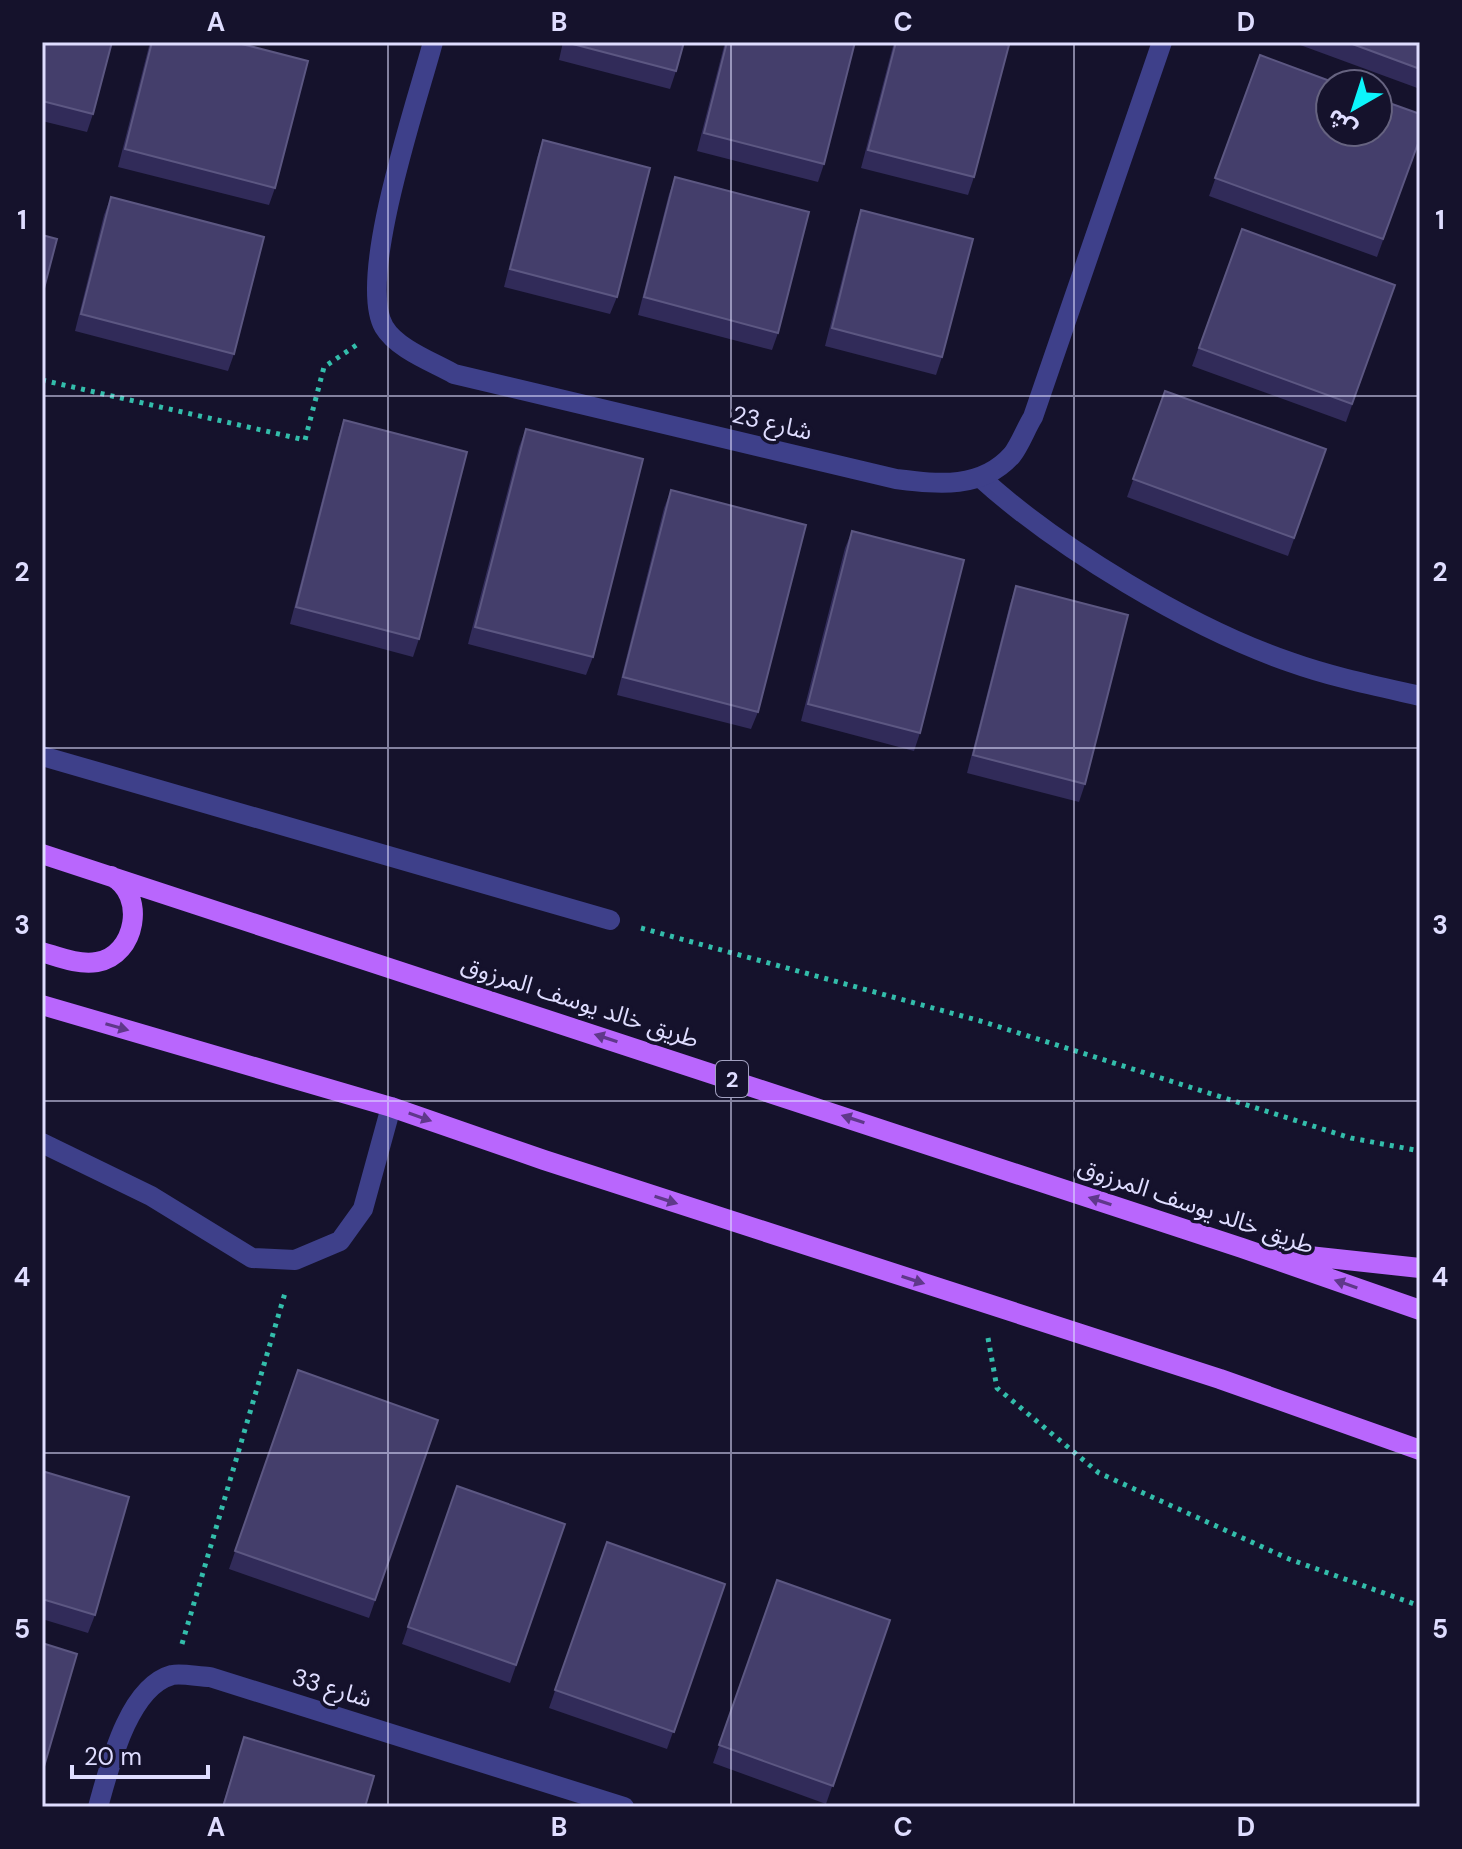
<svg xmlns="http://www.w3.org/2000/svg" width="1462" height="1849" viewBox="0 0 1462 1849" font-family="'DM Sans','Noto Sans Arabic',sans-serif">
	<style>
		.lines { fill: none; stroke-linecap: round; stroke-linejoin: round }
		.path { stroke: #33bdab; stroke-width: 5; stroke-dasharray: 4 6; stroke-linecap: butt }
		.service { stroke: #3e408a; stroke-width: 20 }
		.minor { stroke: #3e408a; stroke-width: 20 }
		.primary { stroke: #b966fd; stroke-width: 20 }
		.wall { fill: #312b59 }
		.building { fill: #443e6b; stroke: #5c5782; stroke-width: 2 }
		.oneway { fill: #5f388a }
		.grid { fill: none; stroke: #dfddff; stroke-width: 2; stroke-opacity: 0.55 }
		.labels { text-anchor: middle; stroke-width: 7; stroke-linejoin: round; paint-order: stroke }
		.shield { fill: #15122c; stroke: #a2a0c0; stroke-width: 2 }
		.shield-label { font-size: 22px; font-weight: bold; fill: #dfddff }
		.street-label { font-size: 24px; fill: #dfddff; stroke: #15122c }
		.neatline { fill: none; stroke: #dfddff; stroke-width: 3 }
		.grid-label { font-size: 26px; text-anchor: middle; font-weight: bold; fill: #dfddff }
	</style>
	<rect width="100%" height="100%" fill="#15122c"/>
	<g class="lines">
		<!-- path -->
		<path class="path" d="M 42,380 L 305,440 L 324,367 L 358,344
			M 641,928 L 984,1022 L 1351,1138 L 1420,1151
			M 988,1338 L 997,1388 L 1099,1473 L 1289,1559 L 1420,1606
			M 182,1644 L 285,1293"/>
		<!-- service -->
		<path class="service" d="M 981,478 C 1058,548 1191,628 1290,662 C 1332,677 1376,686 1420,696
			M 42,756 L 610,920
			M 42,1143 L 151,1196 L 252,1258 L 295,1260 L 340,1241 L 363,1209 L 391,1107"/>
		<!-- minor -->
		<path class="minor" d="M 433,42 C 418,99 356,279 384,327 C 397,349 433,362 454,374 L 896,479 C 937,484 981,490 1012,455 C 1020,445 1026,428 1033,417 L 1162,42
			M 98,1807 C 109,1768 128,1687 172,1675 C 183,1673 199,1677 210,1677 L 624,1807"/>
		<!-- primary -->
		<path class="primary" d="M 42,854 L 1242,1248 L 1420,1310
			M 42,952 C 59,957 78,965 97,962 C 136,956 147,894 111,876
			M 42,1005 L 391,1107 L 544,1160 L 1220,1379 L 1420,1450
			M 1281,1253 L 1420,1268"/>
	</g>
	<!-- wall -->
	<path class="wall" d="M 42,42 L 93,114 L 87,132 L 42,121 Z
		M 150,42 L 234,42 L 275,188 L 269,205 L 118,167 Z
		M 563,42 L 684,42 L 676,71 L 670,89 L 559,60 Z
		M 725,42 L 855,42 L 824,164 L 818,182 L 697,151 Z
		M 894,42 L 999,42 L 974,177 L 968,195 L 861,168 Z
		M 1292,42 L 1420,42 L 1420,89 Z
		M 1260,55 L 1420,138 L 1377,257 L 1209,196 Z
		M 543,140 L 617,297 L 610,314 L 504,287 L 537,158 Z
		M 675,177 L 778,333 L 772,350 L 638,315 L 669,194 Z
		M 111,197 L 234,354 L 228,371 L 75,331 L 104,215 Z
		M 861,210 L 942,357 L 936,375 L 825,346 L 855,228 Z
		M 1242,229 L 1395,285 L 1346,422 L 1192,366 Z
		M 1165,391 L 1326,449 L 1288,556 L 1127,497 Z
		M 344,420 L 419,639 L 413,657 L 290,624 L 338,438 Z
		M 526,429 L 593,657 L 586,675 L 468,644 L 519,447 Z
		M 671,490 L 758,712 L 751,729 L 617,695 L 664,508 Z
		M 852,531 L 920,733 L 914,751 L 801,721 L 845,548 Z
		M 1016,586 L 1085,784 L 1079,802 L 967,773 L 1010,604 Z
		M 298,1370 L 438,1420 L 369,1618 L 229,1569 Z
		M 42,1471 L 95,1615 L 88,1633 L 42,1619 Z
		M 457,1486 L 565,1524 L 510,1683 L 402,1644 Z
		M 607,1542 L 725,1584 L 667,1749 L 549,1708 Z
		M 777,1580 L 890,1620 L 826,1804 L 713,1763 Z
		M 244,1737 L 365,1807 L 222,1807 Z"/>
	<!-- building -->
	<path class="building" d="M 42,42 L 112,42 L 93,114 L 42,101 Z
		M 152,42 L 234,42 L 308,61 L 275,188 L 125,149 Z
		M 565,42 L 684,42 L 676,71 Z
		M 727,42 L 855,42 L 824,164 L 704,133 Z
		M 896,42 L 999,42 L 1009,45 L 974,177 L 868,150 Z
		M 1347,42 L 1420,42 L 1420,69 Z
		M 1260,55 L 1338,84 L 1330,84 L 1330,132 L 1378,132 L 1378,99 L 1420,114 L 1420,138 L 1383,239 L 1215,178 Z
		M 543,140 L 650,168 L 617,297 L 510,269 Z
		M 675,177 L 809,212 L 778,333 L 644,297 Z
		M 111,197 L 264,237 L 234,354 L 81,314 Z
		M 861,210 L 973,239 L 942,357 L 832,328 Z
		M 1242,229 L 1395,285 L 1352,404 L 1199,348 Z
		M 42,235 L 57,239 L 42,296 Z
		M 1165,391 L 1326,449 L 1294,538 L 1133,479 Z
		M 344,420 L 467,452 L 419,639 L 296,607 Z
		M 526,429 L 643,459 L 593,657 L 475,627 Z
		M 671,490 L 806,525 L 758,712 L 623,677 Z
		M 852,531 L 964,560 L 920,733 L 808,704 Z
		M 1016,586 L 1128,615 L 1085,784 L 973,755 Z
		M 298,1370 L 438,1420 L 375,1600 L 235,1551 Z
		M 42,1471 L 129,1497 L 95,1615 L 42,1599 Z
		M 457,1486 L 565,1524 L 516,1665 L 408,1627 Z
		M 607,1542 L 725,1584 L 674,1732 L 555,1690 Z
		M 777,1580 L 890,1620 L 833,1786 L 719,1745 Z
		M 42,1643 L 77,1654 L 43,1770 L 42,1770 Z
		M 244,1737 L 374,1776 L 365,1807 L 223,1807 Z"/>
	<!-- one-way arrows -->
	<defs><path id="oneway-solid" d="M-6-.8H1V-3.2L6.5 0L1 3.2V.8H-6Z" transform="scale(2)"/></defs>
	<g class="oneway">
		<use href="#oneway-solid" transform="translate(117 1027) rotate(16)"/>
		<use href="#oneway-solid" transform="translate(606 1038) rotate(-162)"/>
		<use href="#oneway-solid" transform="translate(420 1117) rotate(19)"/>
		<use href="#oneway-solid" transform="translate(853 1119) rotate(-162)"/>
		<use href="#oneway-solid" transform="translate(666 1200) rotate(18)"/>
		<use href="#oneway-solid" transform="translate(1100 1201) rotate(-162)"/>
		<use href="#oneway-solid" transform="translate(913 1280) rotate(18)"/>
		<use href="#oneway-solid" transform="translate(1346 1284) rotate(-161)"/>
	</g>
	<!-- grid -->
	<path class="grid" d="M 388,42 L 388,1807M 731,42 L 731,1807M 1074,42 L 1074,1807M 42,396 L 1420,396M 42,748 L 1420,748M 42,1101 L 1420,1101M 42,1453 L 1420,1453"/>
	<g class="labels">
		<!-- shield labels -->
		<rect class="shield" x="716" y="1061" width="32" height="36" rx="6"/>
		<g class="shield-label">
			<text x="732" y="1087">2</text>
		</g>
		<!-- street labels -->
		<g class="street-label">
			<text transform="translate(772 423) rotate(13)" y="8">شارع 23</text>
			<text transform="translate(580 1002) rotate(18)" y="8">طريق خالد يوسف المرزوق</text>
			<text transform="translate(1196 1206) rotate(19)" y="8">طريق خالد يوسف المرزوق</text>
			<text transform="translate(332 1688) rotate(17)" y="8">شارع 33</text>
		</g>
	</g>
	<!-- border -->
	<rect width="1462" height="1849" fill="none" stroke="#15122c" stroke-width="88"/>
	<!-- north arrow -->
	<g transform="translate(1354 108) rotate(219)"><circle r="38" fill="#15122c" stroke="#666380" stroke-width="2"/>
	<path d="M0-6L14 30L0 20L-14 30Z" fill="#0cf5fb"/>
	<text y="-12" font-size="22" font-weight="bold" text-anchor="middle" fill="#dfddff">ش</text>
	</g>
	<!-- scale -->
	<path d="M72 1765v12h136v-12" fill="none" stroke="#dfddff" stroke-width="4"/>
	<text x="84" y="1765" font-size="24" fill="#dfddff" stroke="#15122c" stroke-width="6" paint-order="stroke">20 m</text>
	<rect x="44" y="44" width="1374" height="1761" class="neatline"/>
	<g class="grid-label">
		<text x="216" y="31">A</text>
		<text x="559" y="31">B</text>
		<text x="903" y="31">C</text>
		<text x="1246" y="31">D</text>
		<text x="22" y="229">1</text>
		<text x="1440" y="229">1</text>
		<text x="22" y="581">2</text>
		<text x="1440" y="581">2</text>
		<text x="22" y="934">3</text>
		<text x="1440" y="934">3</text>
		<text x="22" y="1286">4</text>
		<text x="1440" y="1286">4</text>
		<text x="22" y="1638">5</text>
		<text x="1440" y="1638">5</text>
		<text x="216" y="1836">A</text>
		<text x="559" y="1836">B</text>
		<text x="903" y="1836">C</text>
		<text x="1246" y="1836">D</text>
	</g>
</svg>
